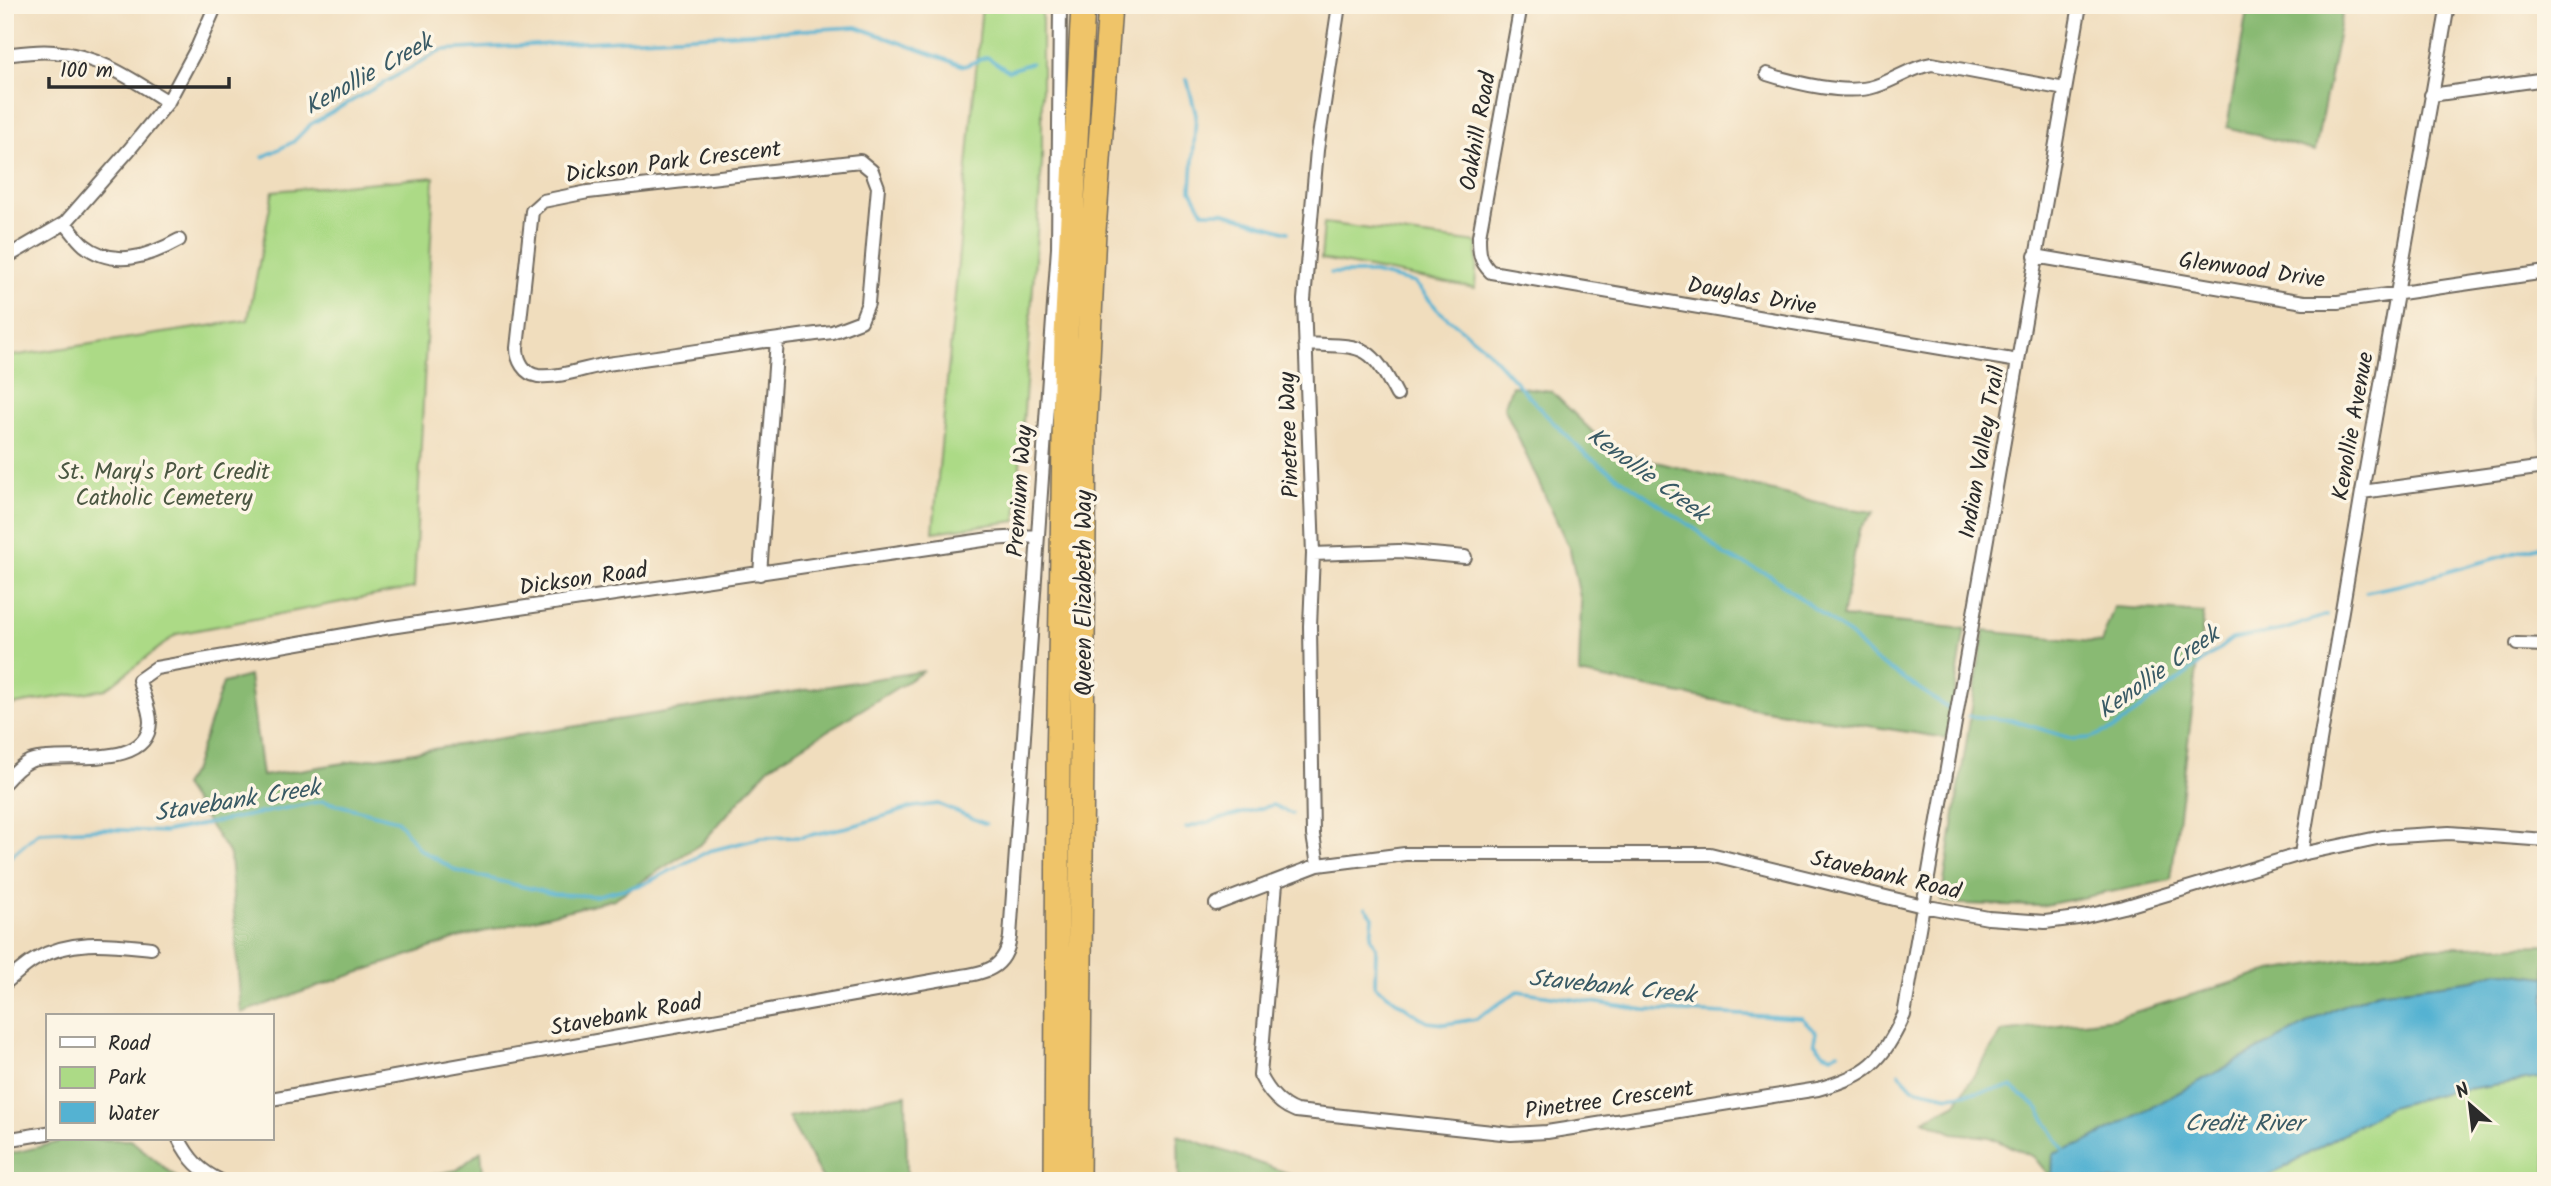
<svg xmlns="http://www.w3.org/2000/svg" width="2551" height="1186" viewBox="0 0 2551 1186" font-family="Kalam,sans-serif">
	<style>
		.built { fill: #dfceb1 }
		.green { fill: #acda86; stroke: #6c8258; stroke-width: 2 }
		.forest { fill: #89ba73; stroke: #5a724f; stroke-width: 2 }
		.water { fill: #54b2d2; stroke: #406e7e; stroke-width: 2 }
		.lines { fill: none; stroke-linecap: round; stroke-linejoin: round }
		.stream { stroke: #54b2d2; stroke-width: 3.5 }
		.minor-casing { stroke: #70695e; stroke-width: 16 }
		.motorway-casing { stroke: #70695e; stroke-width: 26 }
		.minor { stroke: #fff; stroke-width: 12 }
		.motorway { stroke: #efc469; stroke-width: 23 }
		.labels { text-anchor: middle; stroke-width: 7; stroke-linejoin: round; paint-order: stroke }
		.street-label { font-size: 23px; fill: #2b2b2b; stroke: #fcf5e5 }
		.park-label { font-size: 23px; fill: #4b5742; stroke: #fcf5e5 }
		.water-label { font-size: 24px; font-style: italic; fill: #395a65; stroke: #fcf5e5 }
	</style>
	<rect width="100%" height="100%" fill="#fcf5e5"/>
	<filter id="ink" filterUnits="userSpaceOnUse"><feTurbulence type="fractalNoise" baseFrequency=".0143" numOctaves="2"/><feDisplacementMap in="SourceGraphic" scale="14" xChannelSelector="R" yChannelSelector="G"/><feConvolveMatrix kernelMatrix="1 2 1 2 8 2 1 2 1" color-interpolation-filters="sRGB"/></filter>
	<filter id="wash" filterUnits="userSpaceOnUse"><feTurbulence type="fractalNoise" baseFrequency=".00686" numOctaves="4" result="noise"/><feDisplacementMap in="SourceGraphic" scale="28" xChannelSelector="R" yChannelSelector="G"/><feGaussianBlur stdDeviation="1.57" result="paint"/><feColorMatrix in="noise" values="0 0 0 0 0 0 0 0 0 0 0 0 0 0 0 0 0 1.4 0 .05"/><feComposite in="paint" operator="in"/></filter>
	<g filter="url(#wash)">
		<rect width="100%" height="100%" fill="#f0ddbd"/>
		<!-- built -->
		<path class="built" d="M 2546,376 L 2546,494 L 2531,379 Z"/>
		<!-- green -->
		<path class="green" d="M 982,5 L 1042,5 L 1042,163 L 1016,521 L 933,532 Z
			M 434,177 L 414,588 L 177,634 L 106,689 L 5,706 L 5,357 L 248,320 L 273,191 Z
			M 1324,223 L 1478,243 L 1475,288 L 1321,259 Z
			M 2546,1077 L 2546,1181 L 2260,1181 L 2390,1107 L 2447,1092 Z"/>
		<!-- forest -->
		<path class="forest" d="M 2248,5 L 2344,5 L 2315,151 L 2227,127 Z
			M 1512,386 L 1551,391 L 1612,451 L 1837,507 L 1874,512 L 1859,530 L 1842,617 L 1965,629 L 1947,738 L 1759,709 L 1579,674 L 1581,602 L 1570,550 L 1504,407 Z
			M 2114,607 L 2204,613 L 2171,880 L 2040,906 L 1961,904 L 1941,901 L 1984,631 L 2101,643 Z
			M 924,671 L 769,767 L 702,843 L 614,899 L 462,937 L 241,1013 L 230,855 L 183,786 L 194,769 L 223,683 L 249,676 L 262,776 Z
			M 2546,945 L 2546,977 L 2497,971 L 2475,980 L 2378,992 L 2336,1008 L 2083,1144 L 2053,1154 L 2052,1179 L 2034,1157 L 1989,1137 L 1953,1133 L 1924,1120 L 1956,1103 L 2002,1032 L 2115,1018 L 2271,971 L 2414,948 Z
			M 906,1095 L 907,1181 L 824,1181 L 788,1117 Z
			M 1178,1135 L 1293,1175 L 1326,1181 L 1179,1181 Z
			M 72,1139 L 131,1140 L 181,1181 L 5,1181 L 5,1155 Z
			M 481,1151 L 484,1181 L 400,1181 L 457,1170 Z"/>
		<!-- water -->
		<path class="water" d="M 2497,971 L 2546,977 L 2546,1077 L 2447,1092 L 2390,1107 L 2260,1181 L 2052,1181 L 2053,1154 L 2083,1144 L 2336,1008 L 2378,992 L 2475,980 Z"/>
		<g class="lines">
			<!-- stream -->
			<path class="stream" d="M 1187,79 L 1196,115 L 1191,190 L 1203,212 L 1222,212 L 1288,232
				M 263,157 L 293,142 L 311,124 L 442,50 L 857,27 L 964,66 L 987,57 L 1008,71 L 1031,63
				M 1331,273 L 1373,273 L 1415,283 L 1438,310 L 1486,349 L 1547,416 L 1585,454 L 1698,531 L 1724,555 L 1770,575 L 1851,636 L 1872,658 L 1953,711
				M 2366,592 L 2400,585 L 2546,544
				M 1969,716 L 2011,720 L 2074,739 L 2090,738 L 2115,728 L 2232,639 L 2283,630 L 2327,615
				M 1186,828 L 1273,805 L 1292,814
				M 5,861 L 39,832 L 102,829 L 164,832 L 323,801 L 397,820 L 419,849 L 457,871 L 554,894 L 595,896 L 644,884 L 709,851 L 761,838 L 802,837 L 856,825 L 913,807 L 938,804 L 986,824
				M 1366,908 L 1373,917 L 1371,938 L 1376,947 L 1375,986 L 1427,1022 L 1445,1024 L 1476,1019 L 1518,991 L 1645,1010 L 1802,1018 L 1816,1032 L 1814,1042 L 1824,1053 L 1832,1056 L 1838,1052
				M 1899,1073 L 1913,1088 L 1949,1096 L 2012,1087 L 2038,1108 L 2066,1154"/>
		</g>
	</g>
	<g filter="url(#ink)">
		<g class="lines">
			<!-- minor casing -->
			<g class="minor-casing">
				<path id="minor" d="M 1521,5 L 1479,236 C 1479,251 1479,261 1491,272 L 2018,361
					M 5,55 C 21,53 38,50 54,52 C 97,55 132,79 168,102
					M 1767,74 C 1795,83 1847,96 1876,86 C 1895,80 1912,67 1932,64 L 2065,89
					M 2431,95 L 2546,79
					M 860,161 L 872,171 L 878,187 L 868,303 L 861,321 L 832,332 C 757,341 682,354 607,364 C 585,368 560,378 538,376 C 524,374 517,360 517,348 L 532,211 L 543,201 L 588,192 Z
					M 65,223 C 71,230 77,239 84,245 C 114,269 150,256 179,240
					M 2035,256 L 2304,302 L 2338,302 L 2546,272
					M 5,258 L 65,223 L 129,150 L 168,102 L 198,46 L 216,5
					M 1305,344 C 1363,347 1369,341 1397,395
					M 2362,492 L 2537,468
					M 1313,554 L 1399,551 L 1465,557
					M 760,574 L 777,340
					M 2517,644 L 2546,645
					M 5,782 C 12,774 21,765 30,761 C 58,750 148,773 150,722 C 150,709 142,693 139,680 L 156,668 L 390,627 L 990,539 L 1037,536
					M 2301,854 L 2362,492 L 2448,5
					M 1318,865 L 1313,835 L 1310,626 L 1313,554 L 1304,300 L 1317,150 L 1339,5
					M 1276,883 L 1260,1075 C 1268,1091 1279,1105 1296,1111 L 1511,1134 L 1547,1132 L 1818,1089 C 1868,1075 1882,1062 1904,1015 L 2080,5
					M 1216,904 L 1318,865 L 1405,854 L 1710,854 L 1923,906 L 1988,918 L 2045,922 L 2078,918 L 2124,907 L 2301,854 L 2382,837 L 2449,833 L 2546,840
					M 5,983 C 15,975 25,965 36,959 C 73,938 111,944 151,948
					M 271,1099 L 943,979 C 975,973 1005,976 1010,937 L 1058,248 L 1060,5
					M 179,1139 C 189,1159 200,1171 221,1181
					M 5,1140 L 47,1133"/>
			</g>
			<!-- motorway casing -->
			<g class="motorway-casing">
				<path id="motorway" d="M 1056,1181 L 1058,769 L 1066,335 L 1083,5
					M 1078,1181 L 1085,423 L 1094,231 L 1110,5"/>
			</g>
			<!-- minor -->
			<use href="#minor" class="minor"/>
			<!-- motorway -->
			<use href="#motorway" class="motorway"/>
		</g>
	</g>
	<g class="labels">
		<!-- street labels -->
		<g class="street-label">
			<text transform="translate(1477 131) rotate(-80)" y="8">Oakhill Road</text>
			<text transform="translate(673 161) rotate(-7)" y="8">Dickson Park Crescent</text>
			<text transform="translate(2252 269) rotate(8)" y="8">Glenwood Drive</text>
			<text transform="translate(1752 295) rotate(10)" y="8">Douglas Drive</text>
			<text transform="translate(2352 426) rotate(-80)" y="8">Kenollie Avenue</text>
			<text transform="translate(1288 435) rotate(-92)" y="8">Pinetree Way</text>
			<text transform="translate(1981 452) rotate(-80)" y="8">Indian Valley Trail</text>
			<text transform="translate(1019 491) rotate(-86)" y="8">Premium Way</text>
			<text transform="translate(583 578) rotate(-8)" y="8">Dickson Road</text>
			<text transform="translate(1083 593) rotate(-90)" y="8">Queen Elizabeth Way</text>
			<text transform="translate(1886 874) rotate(13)" y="8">Stavebank Road</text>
			<text transform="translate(626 1014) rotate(-10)" y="8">Stavebank Road</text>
			<text transform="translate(1609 1099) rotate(-8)" y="8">Pinetree Crescent</text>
		</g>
		<!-- park labels -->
		<g class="park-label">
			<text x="164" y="479">St. Mary's Port Credit<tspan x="164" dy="26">Catholic Cemetery</tspan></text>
		</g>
		<!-- water labels -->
		<g class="water-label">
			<text transform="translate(368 74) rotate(-29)" y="8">Kenollie Creek</text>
			<text transform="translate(1648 474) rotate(36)" y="8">Kenollie Creek</text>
			<text transform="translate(2158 672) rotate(-35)" y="8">Kenollie Creek</text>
			<text transform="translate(237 800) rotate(-9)" y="8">Stavebank Creek</text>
			<text transform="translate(1612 986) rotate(6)" y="8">Stavebank Creek</text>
			<text x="2244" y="1131">Credit River</text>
		</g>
	</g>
	<!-- margin -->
	<rect width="2551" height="1186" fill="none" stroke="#fcf5e5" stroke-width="28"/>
	<!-- legend -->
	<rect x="46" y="1014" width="228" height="126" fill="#fcf5e5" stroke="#a8a49b" stroke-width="2"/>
	<rect x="60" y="1037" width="35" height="10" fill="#ffffff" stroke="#a8a49b" stroke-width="2"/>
	<text x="108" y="1050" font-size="21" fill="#2b2b2b">Road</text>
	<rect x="60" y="1067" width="35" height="21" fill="#acda86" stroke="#a8a49b" stroke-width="2"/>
	<text x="108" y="1084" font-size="21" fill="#2b2b2b">Park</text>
	<rect x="60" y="1102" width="35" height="21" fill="#54b2d2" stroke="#a8a49b" stroke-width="2"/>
	<text x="108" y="1120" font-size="21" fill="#2b2b2b">Water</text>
	<!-- north arrow -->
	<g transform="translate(2470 1105) rotate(332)" stroke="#fcf5e5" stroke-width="5" paint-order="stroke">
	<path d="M0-5L12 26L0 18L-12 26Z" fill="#2b2b2b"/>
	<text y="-10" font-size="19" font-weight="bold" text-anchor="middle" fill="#2b2b2b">N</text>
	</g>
	<!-- scale -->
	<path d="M49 77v10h180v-10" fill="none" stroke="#2b2b2b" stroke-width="3.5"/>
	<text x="60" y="77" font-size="21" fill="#2b2b2b" stroke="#fcf5e5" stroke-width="5" paint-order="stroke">100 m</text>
</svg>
